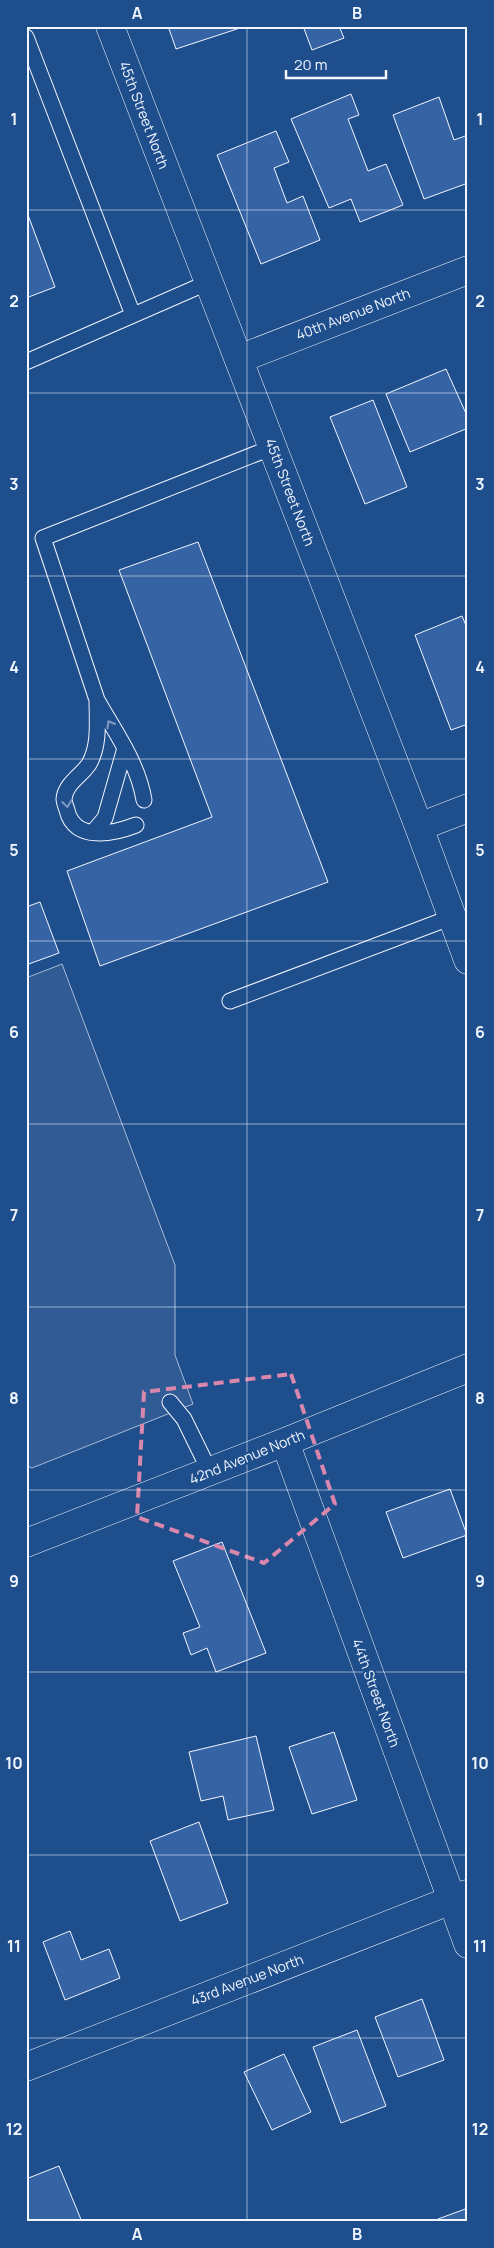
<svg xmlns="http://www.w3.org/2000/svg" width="494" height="2248" viewBox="0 0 494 2248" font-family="Manrope,sans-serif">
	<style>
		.built { fill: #305b95; stroke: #a8bbd7 }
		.building { fill: #3563a3; stroke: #f2f6ff }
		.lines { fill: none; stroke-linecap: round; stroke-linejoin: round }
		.service-casing { stroke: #f2f6ff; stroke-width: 17 }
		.minor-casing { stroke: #f2f6ff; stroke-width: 29 }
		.service { stroke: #1f4e8c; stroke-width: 15 }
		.minor { stroke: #1f4e8c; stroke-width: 28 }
		.oneway { stroke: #7e9ac0 }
		.marked { fill: none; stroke: #da87ad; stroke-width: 4; stroke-dasharray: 10 6; stroke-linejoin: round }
		.grid { fill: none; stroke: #f2f6ff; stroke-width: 1; stroke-opacity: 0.55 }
		.labels { text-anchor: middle; stroke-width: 4; stroke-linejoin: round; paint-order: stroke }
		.street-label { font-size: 14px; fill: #f2f6ff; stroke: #1f4e8c }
		.neatline { fill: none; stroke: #f2f6ff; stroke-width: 2 }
		.grid-label { font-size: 16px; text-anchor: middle; font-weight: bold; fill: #f2f6ff }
	</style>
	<rect width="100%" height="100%" fill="#1f4e8c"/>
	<!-- built -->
	<path class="built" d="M 62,964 L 175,1265 L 175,1355 L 193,1404 L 32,1468 L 26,1465 L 26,978 Z"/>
	<!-- building -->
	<path class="building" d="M 168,26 L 243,26 L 243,27 L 176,49 Z
		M 303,26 L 339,26 L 344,38 L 312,50 Z
		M 351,94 L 359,115 L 348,119 L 368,171 L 386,164 L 403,205 L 360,222 L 351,199 L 329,208 L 291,119 Z
		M 439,97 L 454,140 L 468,135 L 468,183 L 424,199 L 393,115 Z
		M 276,131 L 289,162 L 274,168 L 287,203 L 303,196 L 320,240 L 261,264 L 217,155 Z
		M 28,215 L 55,287 L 26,298 L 26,216 Z
		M 446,369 L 468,418 L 468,428 L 410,452 L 386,394 Z
		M 373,400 L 407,487 L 365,504 L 330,417 Z
		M 198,542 L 328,882 L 100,966 L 67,871 L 212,817 L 119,570 Z
		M 462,616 L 468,630 L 468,724 L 451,730 L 415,635 Z
		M 40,902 L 59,953 L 26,965 L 26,907 Z
		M 450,1489 L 467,1535 L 403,1558 L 386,1512 Z
		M 222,1542 L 266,1653 L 216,1672 L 207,1648 L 191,1655 L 183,1633 L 200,1627 L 173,1561 Z
		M 334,1732 L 357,1800 L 312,1814 L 289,1747 Z
		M 256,1736 L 274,1810 L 228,1820 L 223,1796 L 201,1801 L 189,1752 Z
		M 199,1822 L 228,1903 L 180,1921 L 150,1841 Z
		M 70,1931 L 81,1960 L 109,1949 L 120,1978 L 65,2000 L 43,1942 Z
		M 422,1999 L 444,2060 L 398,2077 L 375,2017 Z
		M 357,2030 L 386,2106 L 341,2123 L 313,2047 Z
		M 284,2054 L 311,2112 L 272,2130 L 244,2072 Z
		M 59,2166 L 82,2222 L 26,2222 L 26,2179 Z
		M 468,2208 L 468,2222 L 439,2222 L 438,2219 Z"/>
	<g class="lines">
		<!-- service casing -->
		<g class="service-casing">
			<path id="service" d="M 26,37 L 133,315
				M 26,362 L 209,282
				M 97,700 L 43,538 L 273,447
				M 136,825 C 113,834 74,842 67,810 C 66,807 64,802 64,799 C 65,784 81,776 89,764 C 100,745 97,721 97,700 C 115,732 138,763 144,800
				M 93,832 L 105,818 L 125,748
				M 230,1001 L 452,917
				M 170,1402 L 184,1419 L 210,1472"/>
		</g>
		<!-- minor casing -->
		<g class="minor-casing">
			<path id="minor" d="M 110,26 L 419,827 L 468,960
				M 239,359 L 468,270
				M 419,827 L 468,808
				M 285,1442 L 468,1944
				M 26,1543 L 285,1442 L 468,1368
				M 26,2067 L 467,1894"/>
		</g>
		<!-- service -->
		<use href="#service" class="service"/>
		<!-- minor -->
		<use href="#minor" class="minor"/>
	</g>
	<!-- one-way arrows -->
	<defs><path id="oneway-chevron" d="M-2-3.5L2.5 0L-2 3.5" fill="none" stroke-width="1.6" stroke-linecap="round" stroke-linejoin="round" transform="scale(1.25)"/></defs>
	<g class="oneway">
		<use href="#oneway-chevron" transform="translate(110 724) rotate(-120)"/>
		<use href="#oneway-chevron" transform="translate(67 804) rotate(83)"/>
	</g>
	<!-- marked area -->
	<path class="marked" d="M 291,1374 L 335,1504 L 264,1563 L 137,1517 L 144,1392 Z"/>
	<!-- grid -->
	<path class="grid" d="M 247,26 L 247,2222M 26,210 L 468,210M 26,393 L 468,393M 26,576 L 468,576M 26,759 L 468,759M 26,941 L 468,941M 26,1124 L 468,1124M 26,1307 L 468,1307M 26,1490 L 468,1490M 26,1672 L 468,1672M 26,1855 L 468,1855M 26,2038 L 468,2038"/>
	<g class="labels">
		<!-- street labels -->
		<g class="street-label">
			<text transform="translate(144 115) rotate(69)" y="5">45th Street North</text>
			<text transform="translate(353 314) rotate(-21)" y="5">40th Avenue North</text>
			<text transform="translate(290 492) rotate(69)" y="5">45th Street North</text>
			<text transform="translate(247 1457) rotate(-22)" y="5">42nd Avenue North</text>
			<text transform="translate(376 1693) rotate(70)" y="5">44th Street North</text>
			<text transform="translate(247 1980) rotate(-21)" y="5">43rd Avenue North</text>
		</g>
	</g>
	<!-- border -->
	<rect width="494" height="2248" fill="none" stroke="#1f4e8c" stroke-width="55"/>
	<!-- scale -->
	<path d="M286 70v8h100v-8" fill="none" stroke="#f2f6ff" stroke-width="2.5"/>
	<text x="294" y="70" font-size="15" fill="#f2f6ff" stroke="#1f4e8c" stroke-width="4" paint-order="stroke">20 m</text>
	<rect x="28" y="28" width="438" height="2192" class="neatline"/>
	<g class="grid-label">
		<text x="137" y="19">A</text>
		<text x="357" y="19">B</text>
		<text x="14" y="125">1</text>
		<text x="480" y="125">1</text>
		<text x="14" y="307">2</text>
		<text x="480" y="307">2</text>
		<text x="14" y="490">3</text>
		<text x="480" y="490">3</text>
		<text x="14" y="673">4</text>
		<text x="480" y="673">4</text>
		<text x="14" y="856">5</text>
		<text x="480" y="856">5</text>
		<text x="14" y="1038">6</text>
		<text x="480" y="1038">6</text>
		<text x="14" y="1221">7</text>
		<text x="480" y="1221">7</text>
		<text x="14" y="1404">8</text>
		<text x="480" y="1404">8</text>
		<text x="14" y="1587">9</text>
		<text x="480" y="1587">9</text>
		<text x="14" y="1769">10</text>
		<text x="480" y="1769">10</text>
		<text x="14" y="1952">11</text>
		<text x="480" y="1952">11</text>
		<text x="14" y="2135">12</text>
		<text x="480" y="2135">12</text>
		<text x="137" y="2240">A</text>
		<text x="357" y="2240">B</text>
	</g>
</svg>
